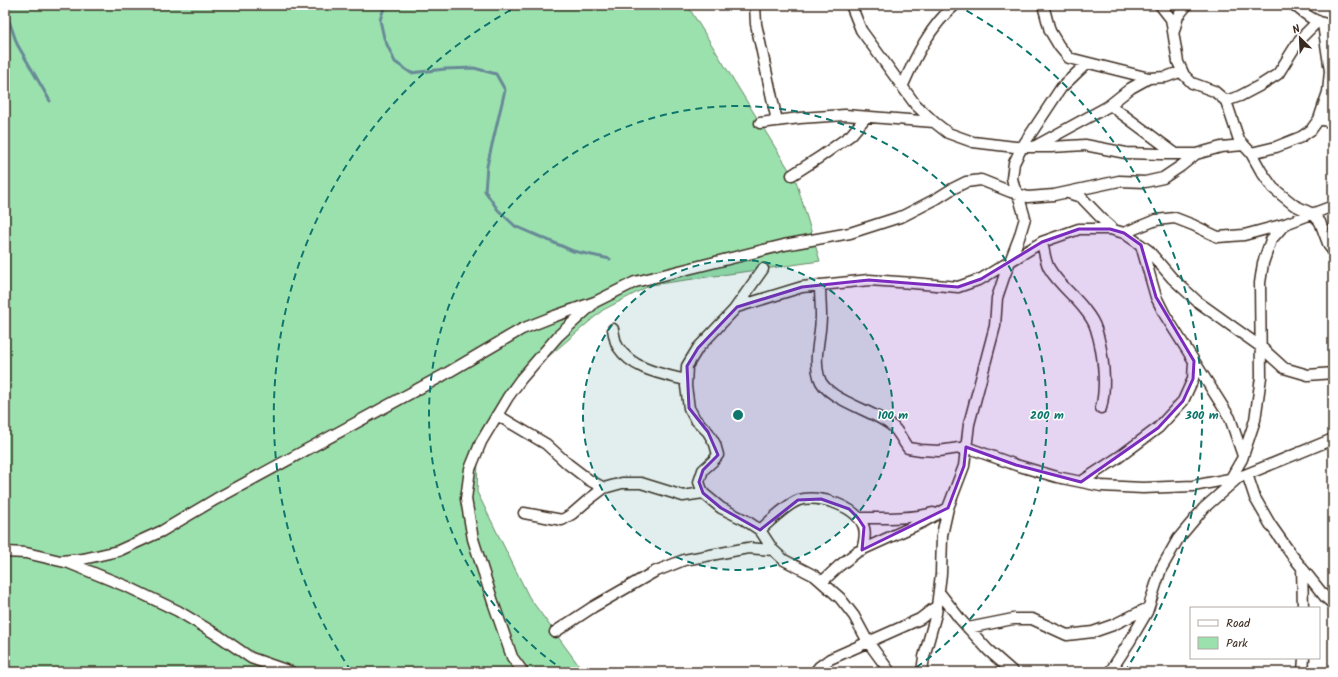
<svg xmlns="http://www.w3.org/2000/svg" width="1338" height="677" viewBox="0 0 1338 677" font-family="Kalam,sans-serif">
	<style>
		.green { fill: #9be1ae; stroke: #6b8666 }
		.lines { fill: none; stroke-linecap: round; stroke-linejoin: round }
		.stream { stroke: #678996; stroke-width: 3 }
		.minor-casing { stroke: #3b2a1e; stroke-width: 13 }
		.minor { stroke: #fff; stroke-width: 10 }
		.marked { fill: #7b2cbf; fill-opacity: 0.2; stroke: #7b2cbf; stroke-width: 3; stroke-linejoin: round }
		.ring { fill: none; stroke: #0f766e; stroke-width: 2; stroke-dasharray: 7 5 }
		.centre { fill: #0f766e; stroke: #fff; stroke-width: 2 }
		.ring-label { font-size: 12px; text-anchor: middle; font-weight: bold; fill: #0f766e; stroke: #fff; stroke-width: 3; stroke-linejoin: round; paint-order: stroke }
	</style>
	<rect width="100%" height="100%" fill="#fff"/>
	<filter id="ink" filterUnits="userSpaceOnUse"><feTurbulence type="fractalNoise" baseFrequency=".025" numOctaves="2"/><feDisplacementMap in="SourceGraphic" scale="8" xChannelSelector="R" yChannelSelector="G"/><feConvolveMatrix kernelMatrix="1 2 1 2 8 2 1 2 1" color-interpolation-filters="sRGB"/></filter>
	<g filter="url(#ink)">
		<!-- green -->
		<path class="green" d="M 5,5 L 693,5 L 689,8 L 796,181 L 820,261 L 651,285 L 603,310 L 528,374 L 478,457 L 477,492 L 529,597 L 577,663 L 587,672 L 5,672 Z"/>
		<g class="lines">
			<!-- stream -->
			<path class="stream" d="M 385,5 L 380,20 L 384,38 L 395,62 L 411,73 L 445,69 L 474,68 L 496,74 L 505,90 L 487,166 L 485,191 L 498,210 L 515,226 L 573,251 L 610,259
				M 5,9 L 17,44 L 50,101"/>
			<!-- minor casing -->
			<g class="minor-casing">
				<path id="minor" d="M 755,5 L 756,24 L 777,121
					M 851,5 L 861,30 L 915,104 L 934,122 L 948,133 L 973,142 L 1015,147 L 1051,147 L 1085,145 L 1126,153 L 1161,154 L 1196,154 L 1221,147 L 1244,145
					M 1043,5 L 1050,31 L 1059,46 L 1069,58 L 1149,78 L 1166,77 L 1182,71
					M 1160,5 L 1171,19 L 1178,62 L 1184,75 L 1192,83 L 1214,91 L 1226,101 L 1239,140 L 1251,153 L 1261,171 L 1273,188 L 1294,205 L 1313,214 L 1320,222 L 1329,246 L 1333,251
					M 1294,5 C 1306,15 1317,24 1333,25
					M 1323,24 L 1330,71 L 1328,92 L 1319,119 L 1330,122 L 1333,125
					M 1174,31 L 1178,16 L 1187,5
					M 903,85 C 916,56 930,26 955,5
					M 1226,101 L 1240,96 L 1259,86 L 1278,74 L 1300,39 L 1318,21
					M 1110,105 L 1176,154
					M 760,123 L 800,118 L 845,115 L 934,122
					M 1034,147 L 1107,107 L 1131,88 L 1149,78
					M 1251,153 L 1276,147 L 1301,137 L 1311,130 L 1319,119 L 1333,110
					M 792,175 L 820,157 L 851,135 L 866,117
					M 1068,193 L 1081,197 L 1105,222 L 1114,230
					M 1124,233 L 1156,220 L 1175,218 L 1193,225 L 1218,237 L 1244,235 L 1285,224 L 1333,206
					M 1042,242 C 1044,250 1045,261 1049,268 C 1058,284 1075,296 1085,310 C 1089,315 1094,322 1096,329 C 1103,351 1107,385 1101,408
					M 1141,245 L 1156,297 L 1165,315 L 1230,418 L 1243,456
					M 763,269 L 734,310 L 698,348 L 687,366 L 686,386 L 689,408 L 695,419 L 708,432 L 715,444 L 718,455 L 713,461 L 703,470 L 699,482 L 703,493 L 721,508 L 745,520 L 760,530 L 773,550 L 784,560 L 815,576 L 840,598 L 854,616 L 868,642 L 890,672
					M 820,285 C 820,296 821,306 821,316 C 821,337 813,357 819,377 C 825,400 874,410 892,426 C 898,430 903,442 908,448 L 921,450 L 939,451 L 966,447 L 1016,465 L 1057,477 L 1101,486 L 1143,488 L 1193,486 L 1240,477 L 1333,439
					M 737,307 L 802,287 L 869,280 L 913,283 L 958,287 L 981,279 L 1042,242 L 1079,229 L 1110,229 L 1124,233 L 1148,250 L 1172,278 L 1198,302 L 1261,347 L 1284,368 L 1308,375 L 1333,373
					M 613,329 C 614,335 615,342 618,347 C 633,370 662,374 686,380
					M 497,415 L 546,444 L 568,464 L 589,480 L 604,488 L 622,483 L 641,483 L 683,496 L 703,493
					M 1247,474 L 1255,498 L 1270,524 L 1291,554 L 1325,597 L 1333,604
					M 1231,478 L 1242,459 L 1255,420 L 1261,377 L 1260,283 L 1263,263 L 1271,240 L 1285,224
					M 1081,482 L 1119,457 L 1158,428 L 1183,401 L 1193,379 L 1194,361
					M 524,513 L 562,520 L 572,514 L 587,501 L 604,488
					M 858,518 C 880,518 913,519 933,513
					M 760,530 C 769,522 787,504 799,500 C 818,494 858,506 864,528 C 866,535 864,543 862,550
					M 5,552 L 26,553 L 69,563 L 128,587 L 178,611 L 219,636 L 251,658 L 291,672
					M 61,561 L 83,559 L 118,551 L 162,531 L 216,499 L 442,376 L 522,329 L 555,316 L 595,302 L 635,282 L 784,245 L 850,233 L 903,216 L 936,199 L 952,189 L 966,182 L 981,180 L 1011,192 L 1028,197 L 1054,195 L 1119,181 L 1145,182 L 1163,178 L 1181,166 L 1196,154
					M 1302,567 L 1303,608
					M 822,582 L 839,566 L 857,552 L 923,522 L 948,508
					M 939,592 L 960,619 L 988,650 L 1013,672
					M 968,628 L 1013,619 L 1032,619 L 1067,635 L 1093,632 L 1113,625 L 1148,608
					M 555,632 L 593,607 L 654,572 L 684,560 L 748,548 L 773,550
					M 523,672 L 512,657 L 493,602 L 473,539 L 466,499 L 470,469 L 481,442 L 508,397 L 521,379 L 558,336 L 592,305
					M 815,672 L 819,667 L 830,659 L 920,619 L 937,606
					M 922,672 L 924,657 L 936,614 L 941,574 L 942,535 L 948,508 L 964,466 L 969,424 L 995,326 L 997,298 L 1004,277 L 1019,238 L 1025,218 L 1018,194 L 1014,187 L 1012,178 L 1014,163 L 1022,147 L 1061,88 L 1087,63
					M 1110,672 L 1130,641 L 1147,612 L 1161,569 L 1178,539 L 1204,508 L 1239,477
					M 1303,672 L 1304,658"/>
			</g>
			<!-- minor -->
			<use href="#minor" class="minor"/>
		</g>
	</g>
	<!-- marked area -->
	<path class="marked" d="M 1079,229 L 1110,229 L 1124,233 L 1141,245 L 1156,297 L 1194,361 L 1193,379 L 1183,401 L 1158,428 L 1081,482 L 1016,465 L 966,447 L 964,466 L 948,508 L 862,550 L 864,527 L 858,518 L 849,509 L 821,499 L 798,500 L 760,530 L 721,508 L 703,493 L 699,482 L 703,470 L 718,455 L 708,432 L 689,408 L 687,366 L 698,348 L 737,307 L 802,287 L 869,280 L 958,287 L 981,279 L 1042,242 Z"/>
	<!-- distance rings -->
	<circle cx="738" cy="415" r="155" fill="#0f766e" fill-opacity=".12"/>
	<g class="ring">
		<circle cx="738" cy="415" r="155"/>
		<path d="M565 671A309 309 0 1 1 911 671"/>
		<path d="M351 671A464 464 0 0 1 520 5M956 5A464 464 0 0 1 1125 671"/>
	</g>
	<circle cx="738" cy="415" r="6" class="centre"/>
	<g class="ring-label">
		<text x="893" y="419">100 m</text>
		<text x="1047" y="419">200 m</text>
		<text x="1202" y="419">300 m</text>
	</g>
	<!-- margin -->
	<rect width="1338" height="677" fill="none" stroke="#fff" stroke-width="20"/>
	<rect x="10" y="10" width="1318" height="657" fill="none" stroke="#3b2a1e" stroke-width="1.5" filter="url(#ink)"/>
	<!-- legend -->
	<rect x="1190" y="607" width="130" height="52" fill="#ffffff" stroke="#b1aaa5"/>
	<rect x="1198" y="620" width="20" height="6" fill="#ffffff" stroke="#b1aaa5"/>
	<text x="1226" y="627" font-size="12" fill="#3b2a1e">Road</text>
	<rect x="1198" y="637" width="20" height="12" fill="#9be1ae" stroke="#b1aaa5"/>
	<text x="1226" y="647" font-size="12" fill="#3b2a1e">Park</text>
	<!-- north arrow -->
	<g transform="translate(1300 38) rotate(336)" stroke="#ffffff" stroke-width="3" paint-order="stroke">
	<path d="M0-3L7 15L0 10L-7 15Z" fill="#3b2a1e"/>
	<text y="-6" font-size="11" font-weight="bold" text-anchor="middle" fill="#3b2a1e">N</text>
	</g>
</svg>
